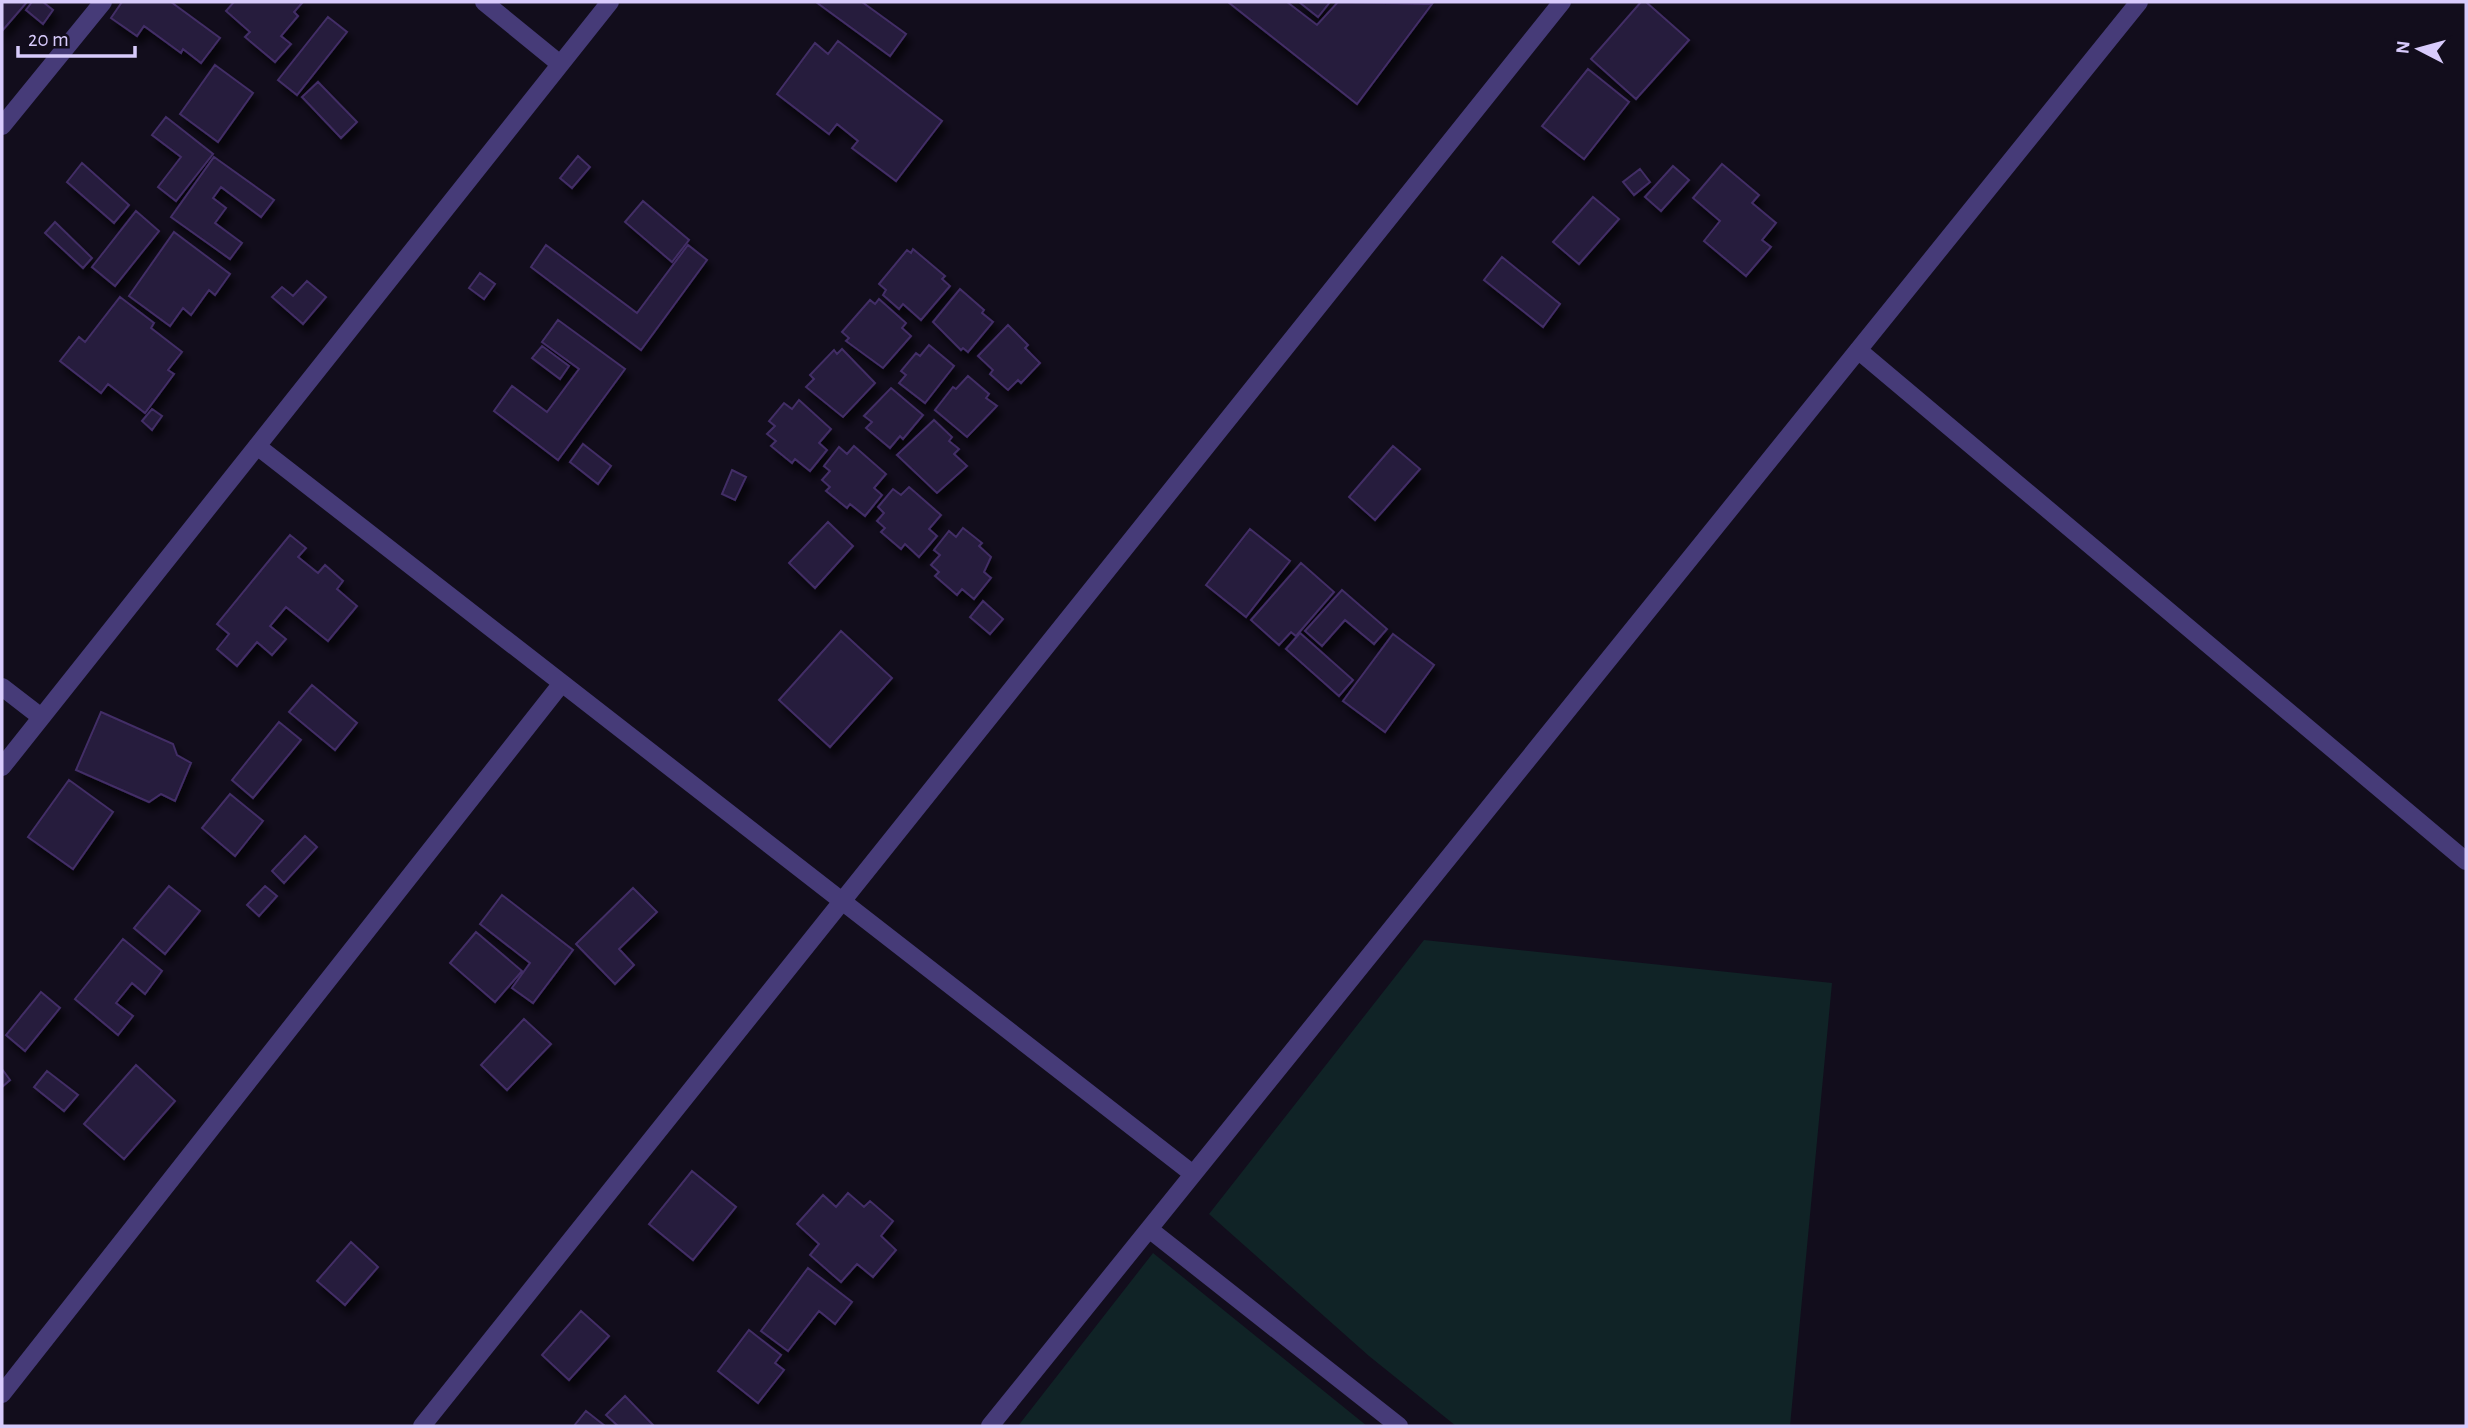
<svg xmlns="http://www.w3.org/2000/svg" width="2468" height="1428" viewBox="0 0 2468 1428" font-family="'Alegreya Sans',sans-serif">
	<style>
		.green { fill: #102326 }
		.building { fill: #261a3c; stroke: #422e66; stroke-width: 2; filter: url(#shadow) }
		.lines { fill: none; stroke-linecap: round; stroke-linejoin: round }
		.minor { stroke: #463b78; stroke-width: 18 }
	</style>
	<defs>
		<filter id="shadow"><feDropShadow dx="4.5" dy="8" stdDeviation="3.5" flood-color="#0009"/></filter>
	</defs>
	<rect width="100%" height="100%" fill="#120d1c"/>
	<!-- green -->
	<path class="green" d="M 1424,940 L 1832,983 L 1790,1426 L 1456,1426 L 1369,1356 L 1209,1214 Z
		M 1153,1253 L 1367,1426 L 1018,1426 Z"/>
	<!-- building -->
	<path class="building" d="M 2,2 L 27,2 L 2,31 Z
		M 32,2 L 43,2 L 53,10 L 43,24 L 26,10 Z
		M 122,2 L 171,2 L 220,38 L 201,63 L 183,49 L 181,53 L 144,26 L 137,36 L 111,18 Z
		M 234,2 L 303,2 L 294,12 L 298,16 L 281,36 L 291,44 L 275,62 L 245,37 L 250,32 L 226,11 Z
		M 816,2 L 862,2 L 906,34 L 890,56 Z
		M 1228,2 L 1287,2 L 1317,25 L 1338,2 L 1432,4 L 1357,104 Z
		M 1299,2 L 1330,2 L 1318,17 Z
		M 1641,2 L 1646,2 L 1689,40 L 1636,99 L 1591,59 Z
		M 328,17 L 347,32 L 297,95 L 278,80 Z
		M 838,41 L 942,121 L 896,181 L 852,148 L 858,141 L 837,124 L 829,134 L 777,94 L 815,43 L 828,54 Z
		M 215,65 L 253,93 L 218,142 L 180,114 Z
		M 1588,69 L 1629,102 L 1584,159 L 1542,126 Z
		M 318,82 L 357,122 L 341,138 L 302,97 Z
		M 166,117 L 213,154 L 176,201 L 158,187 L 181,157 L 152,135 Z
		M 578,156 L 590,167 L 572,188 L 560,178 Z
		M 214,157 L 274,200 L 261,217 L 221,187 L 213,198 L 226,208 L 215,223 L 242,243 L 230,259 L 171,217 Z
		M 82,163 L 129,205 L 114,223 L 67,182 Z
		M 1722,164 L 1759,195 L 1752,203 L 1776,223 L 1762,240 L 1771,247 L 1746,276 L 1704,241 L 1720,221 L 1693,198 Z
		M 1673,166 L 1689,180 L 1661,211 L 1645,197 Z
		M 1640,169 L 1650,182 L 1634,195 L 1623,182 Z
		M 1593,197 L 1619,219 L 1579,264 L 1553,242 Z
		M 643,201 L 689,240 L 672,262 L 625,222 Z
		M 136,211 L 159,231 L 115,286 L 92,267 Z
		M 55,222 L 92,258 L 83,268 L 45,233 Z
		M 174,232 L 230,274 L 215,295 L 209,290 L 191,315 L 183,308 L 170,326 L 129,296 Z
		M 546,245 L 637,313 L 688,245 L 707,260 L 641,350 L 531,267 Z
		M 913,249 L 945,276 L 942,279 L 950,286 L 921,320 L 903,304 L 899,309 L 883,295 L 886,290 L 879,284 L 907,250 L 911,253 Z
		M 1502,257 L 1560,304 L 1543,327 L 1484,280 Z
		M 480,273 L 495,284 L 484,299 L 469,288 Z
		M 307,281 L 326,297 L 303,324 L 272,297 L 282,287 L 293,296 Z
		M 960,289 L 984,310 L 982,313 L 993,322 L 968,352 L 963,348 L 961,350 L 933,322 Z
		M 120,297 L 154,323 L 151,328 L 182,352 L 168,370 L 174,374 L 145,413 L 108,384 L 101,393 L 60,361 L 79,337 L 85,342 Z
		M 879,299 L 906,323 L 902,328 L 911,336 L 883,368 L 846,341 L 849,338 L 842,332 L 870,300 L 875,304 Z
		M 558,320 L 625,369 L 558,460 L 494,411 L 512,386 L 547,412 L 579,369 L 542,342 Z
		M 1008,325 L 1028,345 L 1025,348 L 1040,363 L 1021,383 L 1018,380 L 1008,390 L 990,374 L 993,370 L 978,356 Z
		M 929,345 L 954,366 L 925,403 L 899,383 L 906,375 L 901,371 L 916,353 L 920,356 Z
		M 542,346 L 569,366 L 560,379 L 532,358 Z
		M 842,349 L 875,383 L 843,417 L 806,387 L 814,379 L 810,375 L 834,350 L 837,354 Z
		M 968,376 L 989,394 L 986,398 L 997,406 L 967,437 L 935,410 L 953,387 L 956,389 Z
		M 891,388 L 923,415 L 903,439 L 900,436 L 890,448 L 866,428 L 872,422 L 864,416 Z
		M 799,400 L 831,429 L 819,443 L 827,450 L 810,471 L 795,459 L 792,463 L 771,446 L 776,441 L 767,434 L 775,426 L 769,421 L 784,403 L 792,409 Z
		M 152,409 L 162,416 L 152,430 L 142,421 Z
		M 934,420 L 952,437 L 949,441 L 959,449 L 954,454 L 967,466 L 937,493 L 897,455 Z
		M 583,444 L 611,466 L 598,484 L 570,462 Z
		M 854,446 L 886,474 L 874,488 L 882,495 L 865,516 L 850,504 L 847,508 L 826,491 L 830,487 L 822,480 L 830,471 L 824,466 L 839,447 L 847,454 Z
		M 1393,446 L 1420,469 L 1375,520 L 1349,497 Z
		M 732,470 L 746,477 L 735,500 L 722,494 Z
		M 909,487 L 941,515 L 929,529 L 937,536 L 919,557 L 905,544 L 901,549 L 881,532 L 885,528 L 877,521 L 884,513 L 878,507 L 893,489 L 901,495 Z
		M 828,522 L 853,546 L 815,588 L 789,563 Z
		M 963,528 L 982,543 L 979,546 L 991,557 L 984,572 L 991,578 L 974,599 L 962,589 L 957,595 L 935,576 L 939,572 L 931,565 L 940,555 L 934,550 L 949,531 L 956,537 Z
		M 1250,529 L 1290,561 L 1246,617 L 1206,585 Z
		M 290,535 L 306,548 L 298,557 L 318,573 L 325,565 L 343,581 L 337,589 L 357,606 L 328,641 L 286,607 L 270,626 L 286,639 L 272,655 L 257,642 L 237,666 L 217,649 L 229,634 L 217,624 Z
		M 1301,563 L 1334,592 L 1296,636 L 1291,632 L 1279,645 L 1251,620 Z
		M 1342,590 L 1387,629 L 1374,644 L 1345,620 L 1322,646 L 1305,631 Z
		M 983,601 L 1003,619 L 990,634 L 970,617 Z
		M 841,631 L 892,678 L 830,747 L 779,700 Z
		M 1300,633 L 1353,680 L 1339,696 L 1286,649 Z
		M 1393,634 L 1434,665 L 1385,732 L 1343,701 Z
		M 312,685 L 357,723 L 335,750 L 289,712 Z
		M 101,712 L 173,744 L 177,755 L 191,763 L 175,801 L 161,794 L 149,802 L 76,770 Z
		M 279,722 L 301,740 L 253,798 L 232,780 Z
		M 69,780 L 113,812 L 73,869 L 28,837 Z
		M 230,794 L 263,821 L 235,856 L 202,828 Z
		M 305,836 L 317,847 L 284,883 L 272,871 Z
		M 169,886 L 200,911 L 165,954 L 134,928 Z
		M 265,886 L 277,896 L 259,916 L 247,905 Z
		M 633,888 L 657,912 L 619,949 L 634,965 L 615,984 L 576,944 Z
		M 502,895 L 573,950 L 533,1003 L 512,988 L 530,963 L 480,924 Z
		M 476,932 L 522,971 L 495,1002 L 450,963 Z
		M 123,939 L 162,971 L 145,994 L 132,983 L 116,1003 L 133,1016 L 118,1035 L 75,999 Z
		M 41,992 L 60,1008 L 25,1051 L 6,1035 Z
		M 524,1019 L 551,1044 L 507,1090 L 481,1065 Z
		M 136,1065 L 175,1101 L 124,1159 L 84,1124 Z
		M 2,1069 L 10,1080 L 2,1087 Z
		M 47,1071 L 78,1095 L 64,1111 L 34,1087 Z
		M 692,1171 L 736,1207 L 693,1260 L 649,1224 Z
		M 848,1193 L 864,1207 L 870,1201 L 893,1221 L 881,1236 L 896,1250 L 873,1277 L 857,1264 L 841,1282 L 810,1255 L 819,1244 L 797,1224 L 823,1195 L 836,1207 Z
		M 351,1242 L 378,1267 L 345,1305 L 317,1281 Z
		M 808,1268 L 852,1302 L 835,1324 L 819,1311 L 788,1351 L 761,1331 Z
		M 581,1311 L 609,1336 L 569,1380 L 542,1355 Z
		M 749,1330 L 781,1355 L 775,1363 L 784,1370 L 758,1403 L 718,1371 Z
		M 625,1396 L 654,1426 L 618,1426 L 606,1415 Z
		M 586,1411 L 605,1426 L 574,1426 Z"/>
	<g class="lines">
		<!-- minor -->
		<path class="minor" d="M 484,2 L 560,64
			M 2,126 L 103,2
			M 1858,350 L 2466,861
			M 257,446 L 1193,1174
			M 2,687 L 41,717
			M 2,767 L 610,2
			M 1149,1229 L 1399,1426
			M 2,1394 L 562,683
			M 422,1426 L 1562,2
			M 990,1426 L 2139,2"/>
	</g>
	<!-- border -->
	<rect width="2468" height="1428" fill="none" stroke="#d8cbfc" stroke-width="7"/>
	<!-- north arrow -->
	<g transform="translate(2419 49) rotate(276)" stroke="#120d1c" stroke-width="5" paint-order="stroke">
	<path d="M0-5L12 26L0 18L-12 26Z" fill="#d8cbfc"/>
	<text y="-10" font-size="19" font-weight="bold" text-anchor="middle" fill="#d8cbfc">N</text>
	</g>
	<!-- scale -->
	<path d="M18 46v10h117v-10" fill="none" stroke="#d8cbfc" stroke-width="3.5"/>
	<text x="28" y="46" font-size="21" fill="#d8cbfc" stroke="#120d1c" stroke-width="5" paint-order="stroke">20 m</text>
</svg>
